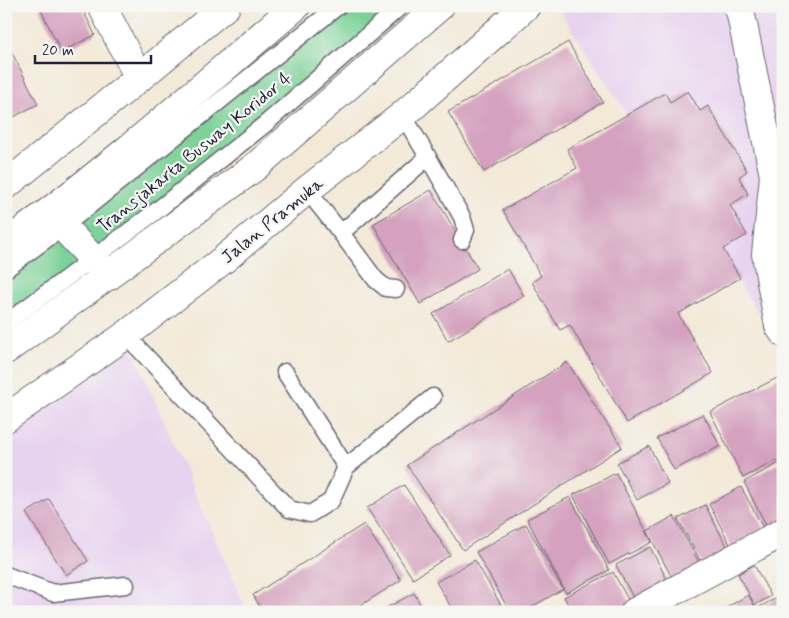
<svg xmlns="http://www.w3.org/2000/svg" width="789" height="618" viewBox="0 0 789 618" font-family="Mynerve,sans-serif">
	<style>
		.built { fill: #e7d2ef }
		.green { fill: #7bd297; stroke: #4e7a69 }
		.building { fill: #d4a2bf }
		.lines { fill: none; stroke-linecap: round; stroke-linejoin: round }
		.lane-casing { stroke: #6b6872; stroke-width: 19 }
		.street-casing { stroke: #6b6872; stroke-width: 30 }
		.primary-casing { stroke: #6b6872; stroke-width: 30 }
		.lane { stroke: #fff; stroke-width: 16 }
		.street { stroke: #fff; stroke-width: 28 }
		.primary { stroke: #fff; stroke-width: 28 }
		.labels { text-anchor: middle; stroke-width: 4.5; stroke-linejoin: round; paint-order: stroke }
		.street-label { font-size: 18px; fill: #22223b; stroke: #f6f6f2 }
	</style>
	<rect width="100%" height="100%" fill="#f6f6f2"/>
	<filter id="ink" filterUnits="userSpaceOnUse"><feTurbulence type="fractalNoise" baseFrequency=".02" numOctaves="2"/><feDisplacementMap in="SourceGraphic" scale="10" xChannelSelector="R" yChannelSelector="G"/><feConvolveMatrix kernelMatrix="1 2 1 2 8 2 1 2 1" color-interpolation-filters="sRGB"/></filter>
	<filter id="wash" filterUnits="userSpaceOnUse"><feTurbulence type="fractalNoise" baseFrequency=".0096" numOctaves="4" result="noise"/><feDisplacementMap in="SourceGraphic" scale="20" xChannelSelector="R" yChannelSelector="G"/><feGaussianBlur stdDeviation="1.12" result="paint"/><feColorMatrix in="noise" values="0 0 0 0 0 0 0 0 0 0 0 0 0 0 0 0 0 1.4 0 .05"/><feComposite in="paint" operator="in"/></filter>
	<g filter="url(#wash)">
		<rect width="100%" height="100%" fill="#f3e9d7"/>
		<!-- built -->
		<path class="built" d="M 556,6 L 783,6 L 783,350 Z
			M 125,332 L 247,612 L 6,612 L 6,417 Z"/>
		<!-- green -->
		<path class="green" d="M 338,6 L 401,6 L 6,321 L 6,269 Z"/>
		<g id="blocks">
			<!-- building -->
			<path class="building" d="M 39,6 L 81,6 L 95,35 L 61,52 Z
				M 6,41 L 38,104 L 6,121 Z
				M 568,42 L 603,102 L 484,172 L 448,112 Z
				M 688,91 L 700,111 L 708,106 L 747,171 L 739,177 L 748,194 L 730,205 L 747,235 L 723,249 L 740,278 L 678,314 L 713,373 L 627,423 L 570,325 L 560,330 L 532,282 L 541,276 L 503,210 L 577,168 L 567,149 L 665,93 L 670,102 Z
				M 431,190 L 478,269 L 420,304 L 373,224 Z
				M 508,269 L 524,296 L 448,341 L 433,314 Z
				M 567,362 L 622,447 L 463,550 L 407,465 Z
				M 783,375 L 783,457 L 743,478 L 710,412 Z
				M 703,414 L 720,446 L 674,470 L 657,438 Z
				M 649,446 L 668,483 L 637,500 L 617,463 Z
				M 783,461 L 783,521 L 768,529 L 744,482 Z
				M 616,473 L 652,542 L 609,564 L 573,495 Z
				M 404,485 L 450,555 L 413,579 L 367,508 Z
				M 741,487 L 767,535 L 734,552 L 709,504 Z
				M 570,497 L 609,570 L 566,593 L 527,519 Z
				M 49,499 L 88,561 L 66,575 L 26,513 Z
				M 705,505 L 731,554 L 704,568 L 678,519 Z
				M 674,516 L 704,572 L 677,587 L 647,531 Z
				M 364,524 L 401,580 L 350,612 L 263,612 L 253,595 Z
				M 526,524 L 563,589 L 523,612 L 510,612 L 476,552 Z
				M 650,547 L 672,589 L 638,607 L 616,565 Z
				M 475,560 L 505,612 L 454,612 L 436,582 Z
				M 754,565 L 771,596 L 755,605 L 738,574 Z
				M 613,572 L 632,607 L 622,612 L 572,612 L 564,597 Z
				M 414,593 L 425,612 L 379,612 Z
				M 748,595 L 756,609 L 782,595 L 783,597 L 783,612 L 719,612 Z"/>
		</g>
	</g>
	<g filter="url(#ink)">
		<use href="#blocks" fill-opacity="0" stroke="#6b6872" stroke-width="1"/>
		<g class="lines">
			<!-- lane casing -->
			<g class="lane-casing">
				<path id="lane" d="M 403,115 L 428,157 L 462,217 L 466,230 L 462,240
					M 307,190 L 341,233 L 376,280 L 386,288 L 396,289
					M 341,233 L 428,157
					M 6,269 L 63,227 L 338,6
					M 6,323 L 155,212 L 264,125 L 401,6
					M 126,335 L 289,509 L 310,514 L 331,501 L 346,467 L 285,372
					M 346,467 L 433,397
					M 6,575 L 53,593 L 126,585"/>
			</g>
			<!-- street casing -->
			<g class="street-casing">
				<path id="street" d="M 102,6 L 139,78
					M 737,6 L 740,10 L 774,176 L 766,254 L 779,326 L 783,332
					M 635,612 L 783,532"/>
			</g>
			<!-- primary casing -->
			<g class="primary-casing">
				<path id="primary" d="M 6,185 L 139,78 L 226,6
					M 50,212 L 63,227 L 109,276
					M 6,243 C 108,171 201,87 296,6
					M 6,350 L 255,167 L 440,6
					M 6,418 L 126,335 L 223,260 L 307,190 L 403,115 L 526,6"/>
			</g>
			<!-- lane -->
			<use href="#lane" class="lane"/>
			<!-- street -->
			<use href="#street" class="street"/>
			<!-- primary -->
			<use href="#primary" class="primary"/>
		</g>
	</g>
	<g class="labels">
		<!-- street labels -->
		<g class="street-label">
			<text transform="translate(194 152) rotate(-39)" y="6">Transjakarta Busway Koridor 4</text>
			<text transform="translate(272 220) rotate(-39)" y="6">Jalan Pramuka</text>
		</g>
	</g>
	<!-- margin -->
	<rect width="789" height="618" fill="none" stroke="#f6f6f2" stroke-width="25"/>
	<!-- scale -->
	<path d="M35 55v8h116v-8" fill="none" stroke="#22223b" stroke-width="2.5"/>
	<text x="42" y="55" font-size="15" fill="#22223b" stroke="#f6f6f2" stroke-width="4" paint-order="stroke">20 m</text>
</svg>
